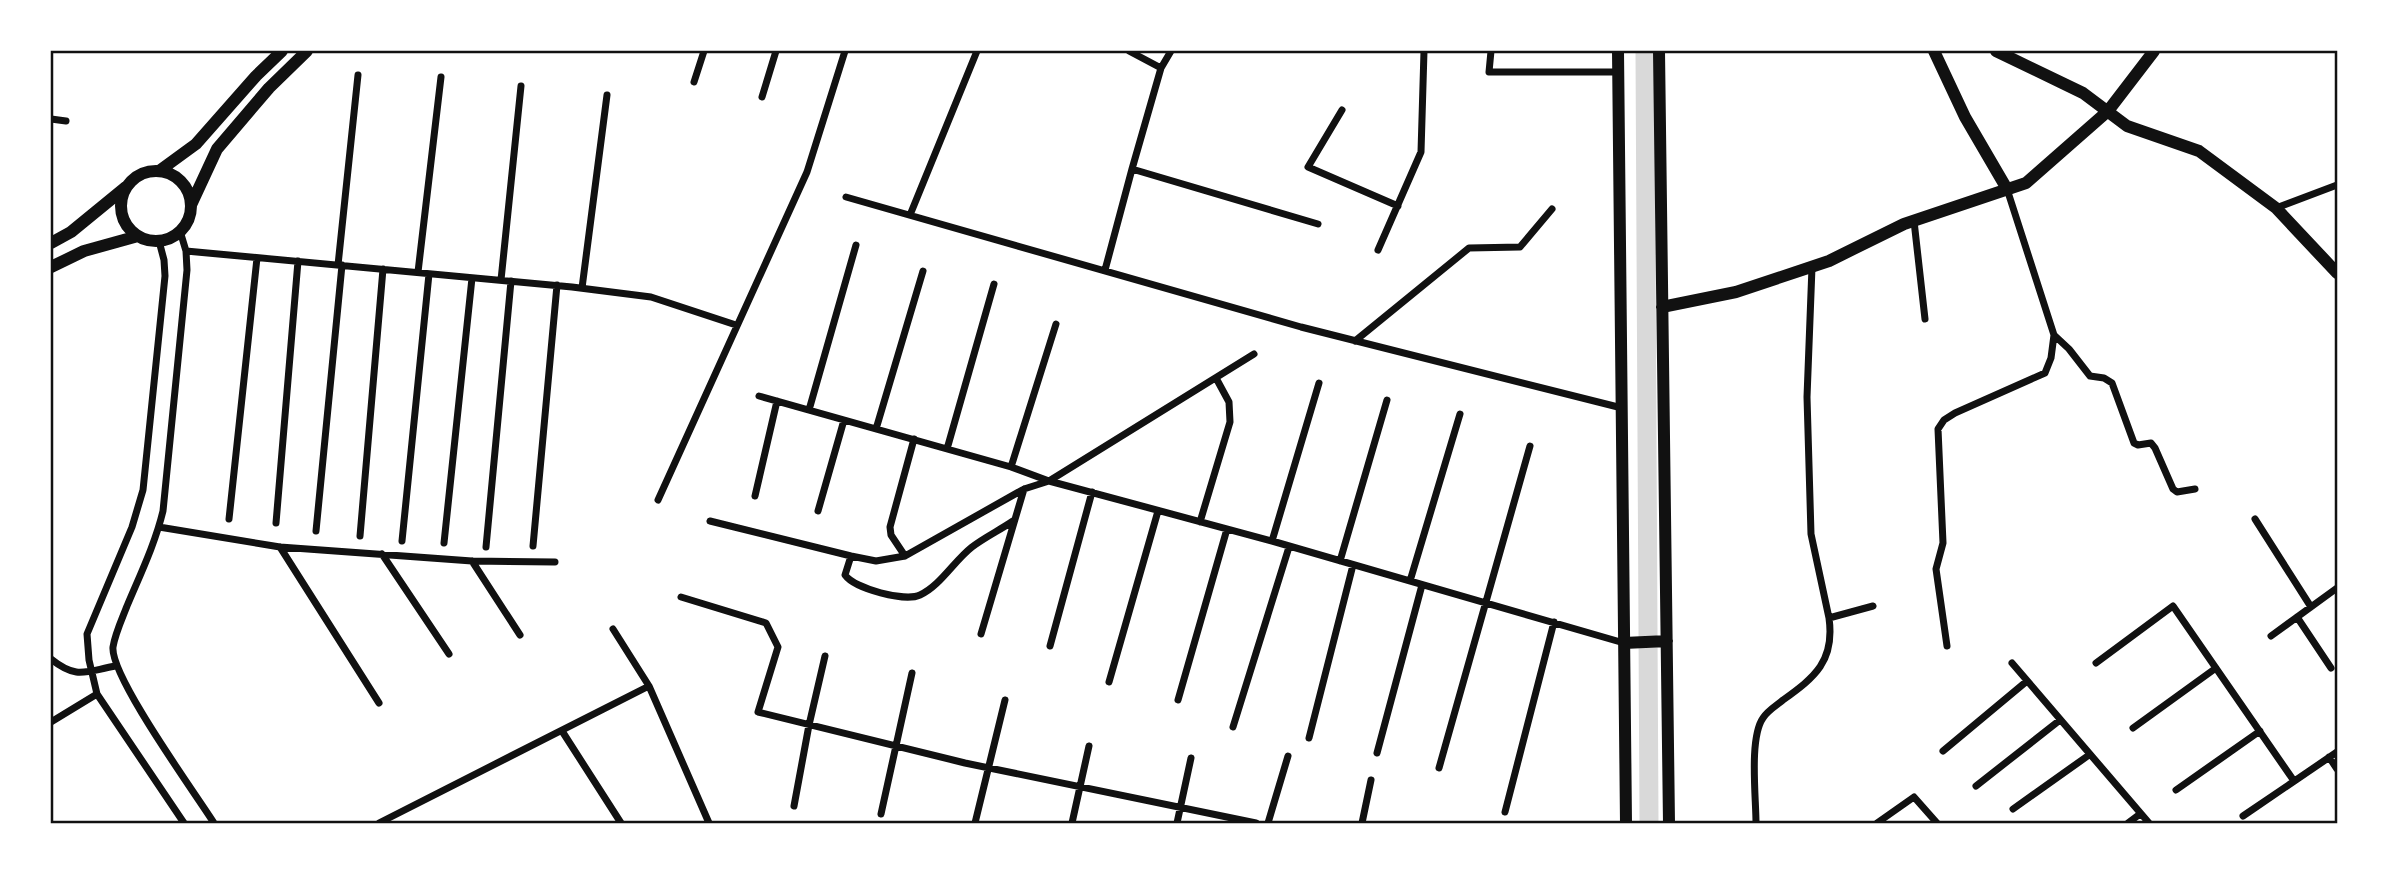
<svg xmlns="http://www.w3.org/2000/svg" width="2388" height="874" viewBox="0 0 2388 874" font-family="'Titillium Web',sans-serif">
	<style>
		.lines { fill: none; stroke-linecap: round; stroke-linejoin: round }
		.canal { stroke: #d9d9d9; stroke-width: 19 }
		.minor { stroke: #111; stroke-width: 7 }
		.tertiary { stroke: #111; stroke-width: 12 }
		.neatline { fill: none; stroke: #111; stroke-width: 2.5 }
	</style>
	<rect width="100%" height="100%" fill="#fff"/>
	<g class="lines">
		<!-- canal -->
		<path class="canal" d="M 1645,51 L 1649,823"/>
		<!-- minor -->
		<path class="minor" d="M 1491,51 L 1489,72 L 1618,72
			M 1161,68 L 1171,51
			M 694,82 L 704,51
			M 762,97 L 776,51
			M 1342,110 L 1308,167 L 1398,206
			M 51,119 L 66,121
			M 1132,169 L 1318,224
			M 2007,189 L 2054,335 L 2069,349 L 2090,376 L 2104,378 L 2112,383 L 2134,443 L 2138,445 L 2151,443 L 2155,448 L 2173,489 L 2177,492 L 2195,489
			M 846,197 L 1301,327 L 1622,408
			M 2276,208 L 2337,185
			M 910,215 L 977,51
			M 1914,221 L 1925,319
			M 180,231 L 186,251 L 187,270 L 163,511 C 155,544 140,575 127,606 C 122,619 115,634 113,647 C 110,676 195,793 214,823
			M 159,241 L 164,260 L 165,276 L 143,490 L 132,527 L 87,634 L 89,660 L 97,694 L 184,823
			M 1378,250 L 1421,152 L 1424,51
			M 186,251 L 572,287 L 651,297 L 736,325
			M 338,265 L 358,75
			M 1812,267 L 1807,397 L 1811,534 L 1829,618 L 1873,606
			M 1105,270 L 1132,169 L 1161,68 L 1129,51
			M 418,272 L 441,77
			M 501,280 L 521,86
			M 582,288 L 607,95
			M 1355,341 L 1469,248 L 1520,247 L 1552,209
			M 759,396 L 1011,467 L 1049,481 L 1254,354
			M 809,410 L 856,245
			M 876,429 L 923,271
			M 947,449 L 994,284
			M 1011,467 L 1056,324
			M 755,496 L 777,401
			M 658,500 L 807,172 L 845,51
			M 818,511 L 844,420
			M 229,519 L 257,258
			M 2255,519 L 2311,607
			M 710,521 L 851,556 L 876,561 L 905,556 L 1024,489 L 1049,481 L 1272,541 L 1624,643
			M 1200,522 L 1230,422 L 1229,402 L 1216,378
			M 276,523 L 298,261
			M 159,527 L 280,547 L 472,561 L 555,562
			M 316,531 L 342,265
			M 360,536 L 383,269
			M 402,541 L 429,274
			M 1272,541 L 1319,383
			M 444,543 L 472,278
			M 533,546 L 557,285
			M 280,547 L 379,703
			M 486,547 L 511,281
			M 382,554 L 449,654
			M 851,556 L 845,575 C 855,589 905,602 920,595 C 940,586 954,561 972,547 C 985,537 1000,530 1013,521
			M 905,556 L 891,535 L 890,527 L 914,439
			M 472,561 L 520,635
			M 1340,561 L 1387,400
			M 1410,581 L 1460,414
			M 681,597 L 766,623 L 778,647 L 758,712 L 965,763 L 1256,823
			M 2297,617 L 2331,668
			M 613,629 L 649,686 L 709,823
			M 981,634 L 1024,489
			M 2271,636 L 2337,588
			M 1050,646 L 1092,492
			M 1947,646 L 1936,569 L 1943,543 L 1938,429 L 1944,420 L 1955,413 L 2045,373 L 2051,358 L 2054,335
			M 51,659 C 77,680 86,671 116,666
			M 2012,663 L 2149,823
			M 2096,663 L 2173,606 L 2294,781
			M 1109,682 L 1158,511
			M 1178,700 L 1227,529
			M 51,722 L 97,694
			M 1233,727 L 1289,547
			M 2133,728 L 2216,668
			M 562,731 L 621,823
			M 1309,738 L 1353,565
			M 1943,751 L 2027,681
			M 1377,753 L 1422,585
			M 2329,757 L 2337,769
			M 1439,768 L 1530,446
			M 1976,786 L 2060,720
			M 2176,790 L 2260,731
			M 794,806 L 809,725 L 825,656
			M 2013,809 L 2089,755
			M 1505,812 L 1554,622
			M 881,814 L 912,673
			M 2243,816 L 2337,752
			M 379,823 L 649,686
			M 975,823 L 1005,700
			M 1072,823 L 1089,746
			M 1177,823 L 1191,758
			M 1268,823 L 1288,756
			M 1362,823 L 1371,780
			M 1756,823 C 1756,797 1749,738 1763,718 C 1767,711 1777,705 1783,700 C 1815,677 1835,661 1829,618
			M 1877,823 L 1914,797 L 1937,823
			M 2128,823 L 2140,814"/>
		<!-- tertiary -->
		<path class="tertiary" d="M 1618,51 L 1626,823
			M 1659,51 L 1669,823
			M 1934,51 L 1965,117 L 2007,189
			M 1996,51 L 2083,93 L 2127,126 L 2199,151 L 2276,208 L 2337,273
			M 159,171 L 196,144 L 256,76 L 282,51
			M121 206a35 35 0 1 1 70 0a35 35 0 1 1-70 0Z
			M 191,205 L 217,149 L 269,88 L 307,51
			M 51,243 L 71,232 L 126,187
			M 51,267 L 84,251 L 138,236
			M 1662,307 L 1736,292 L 1829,261 L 1904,224 L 2026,183 L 2108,111 L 2154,51
			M 1624,643 L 1667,641"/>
	</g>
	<!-- border -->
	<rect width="2388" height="874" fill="none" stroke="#ffffff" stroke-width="105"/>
	<rect x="52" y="52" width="2284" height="770" class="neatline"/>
</svg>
